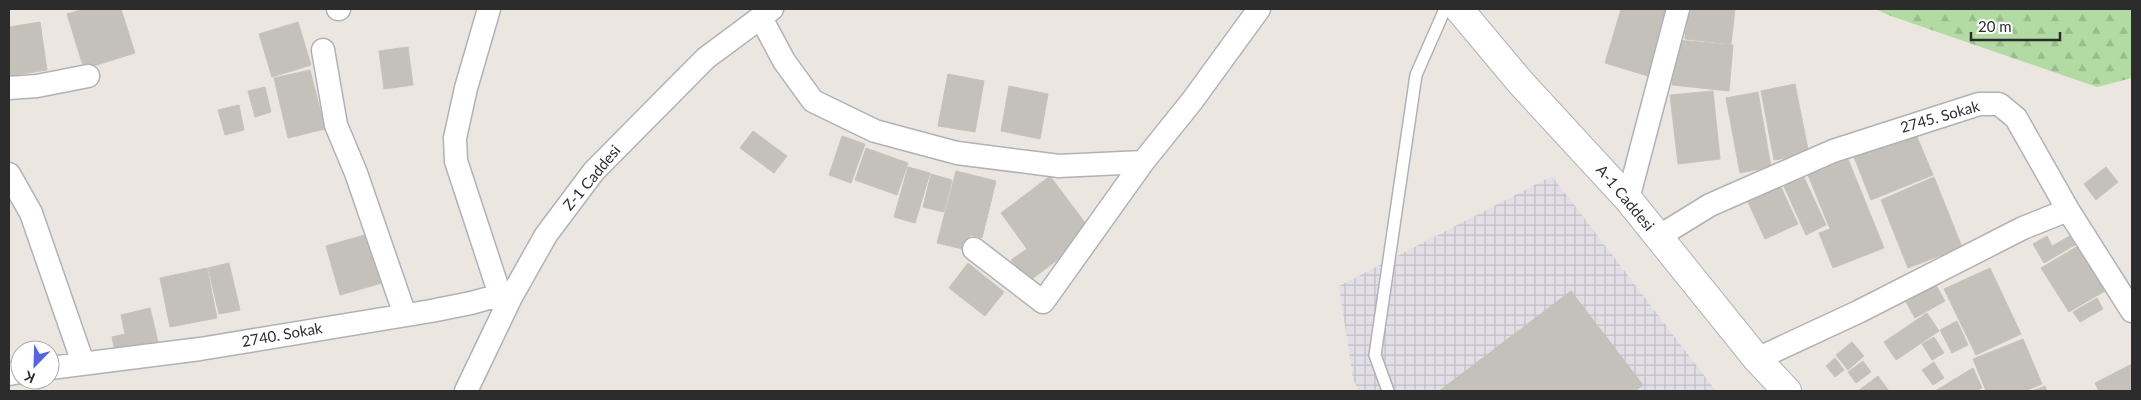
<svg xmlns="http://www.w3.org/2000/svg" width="2141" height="400" viewBox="0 0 2141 400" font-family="Lato,sans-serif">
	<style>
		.industrial { fill: url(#industrial-grid) }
		.forest { fill: url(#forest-firs) }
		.building { fill: #c4c1bb; stroke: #c7c3b9 }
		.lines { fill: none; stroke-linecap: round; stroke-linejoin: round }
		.lane-casing { stroke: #b0b1ba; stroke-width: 14 }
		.street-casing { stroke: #b0b1ba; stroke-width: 25 }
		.secondary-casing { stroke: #b0b1ba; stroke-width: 30 }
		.lane { stroke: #fff; stroke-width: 11 }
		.street { stroke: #fff; stroke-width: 22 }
		.secondary { stroke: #fff; stroke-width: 28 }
		.labels { text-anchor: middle; stroke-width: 4.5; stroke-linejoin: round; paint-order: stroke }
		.street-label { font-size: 15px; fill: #2c2c2c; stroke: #fff }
	</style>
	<defs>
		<pattern id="industrial-grid" width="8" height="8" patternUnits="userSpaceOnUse" patternTransform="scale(1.25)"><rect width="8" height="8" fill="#e1dfe5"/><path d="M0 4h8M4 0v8" fill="none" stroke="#c1c0c5"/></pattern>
		<pattern id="forest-firs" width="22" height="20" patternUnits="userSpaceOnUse" patternTransform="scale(1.25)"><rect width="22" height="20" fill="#b2dba3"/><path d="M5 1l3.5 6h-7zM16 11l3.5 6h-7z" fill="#99bc8c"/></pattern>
	</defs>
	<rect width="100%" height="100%" fill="#ebe7e0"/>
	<!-- industrial -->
	<path class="industrial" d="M 1552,176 L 1716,391 L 1359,391 L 1353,379 L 1339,286 Z"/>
	<!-- forest -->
	<path class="forest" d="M 1876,9 L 2132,9 L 2132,78 L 2097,87 L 1888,15 Z"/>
	<!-- building -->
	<path class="building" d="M 84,9 L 121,9 L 135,53 L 84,69 L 67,14 Z
		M 1621,9 L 1667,9 L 1648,76 L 1605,63 Z
		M 1688,9 L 1735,9 L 1731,44 L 1685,39 Z
		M 40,22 L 47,70 L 9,76 L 9,27 Z
		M 298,22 L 311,65 L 272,77 L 259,34 Z
		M 1677,40 L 1733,45 L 1729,91 L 1672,85 Z
		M 408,47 L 413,85 L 384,89 L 379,51 Z
		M 310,70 L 325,129 L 288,138 L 274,78 Z
		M 948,74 L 984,81 L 975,132 L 938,126 Z
		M 1795,84 L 1809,154 L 1774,160 L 1761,91 Z
		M 1009,86 L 1048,94 L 1040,139 L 1001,131 Z
		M 265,87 L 271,112 L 255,117 L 248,91 Z
		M 1713,91 L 1720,159 L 1678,164 L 1670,95 Z
		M 1758,92 L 1771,167 L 1740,173 L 1726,98 Z
		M 239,105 L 244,130 L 225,135 L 218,110 Z
		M 753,131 L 787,156 L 774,173 L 740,148 Z
		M 1915,132 L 1933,175 L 1871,200 L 1854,157 Z
		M 842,136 L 865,144 L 851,183 L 829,175 Z
		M 866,148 L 908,163 L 897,195 L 855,180 Z
		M 1848,159 L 1884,248 L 1833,268 L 1819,233 L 1830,229 L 1808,175 Z
		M 908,167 L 930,173 L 915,223 L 894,217 Z
		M 2106,167 L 2118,182 L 2096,200 L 2084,184 Z
		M 956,171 L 996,181 L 982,238 L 970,235 L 967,250 L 937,243 Z
		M 1802,173 L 1826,225 L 1806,235 L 1782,182 Z
		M 931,174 L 952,180 L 944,212 L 923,207 Z
		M 1050,176 L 1089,228 L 1068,244 L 1072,249 L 1028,282 L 1011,260 L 1027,249 L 1001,213 Z
		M 1934,177 L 1962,247 L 1908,268 L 1881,200 Z
		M 1780,185 L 1798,224 L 1765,239 L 1747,200 Z
		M 368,234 L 382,283 L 340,295 L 326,246 Z
		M 2047,236 L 2052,246 L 2070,236 L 2075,245 L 2044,263 L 2033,244 Z
		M 2078,246 L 2105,291 L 2069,312 L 2041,268 Z
		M 229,263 L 240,310 L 219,314 L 208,268 Z
		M 968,263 L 1004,292 L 985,316 L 949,288 Z
		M 207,268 L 217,318 L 170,327 L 160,278 Z
		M 1990,268 L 2021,334 L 1976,355 L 1944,289 Z
		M 1936,285 L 1945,301 L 1915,318 L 1906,302 Z
		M 1571,291 L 1643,385 L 1635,391 L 1439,391 Z
		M 2097,298 L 2103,309 L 2080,322 L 2073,312 Z
		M 150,308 L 158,342 L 115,352 L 112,337 L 125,334 L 121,315 Z
		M 1927,313 L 1939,331 L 1896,360 L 1884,342 Z
		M 1957,321 L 1968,345 L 1952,353 L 1940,330 Z
		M 1934,337 L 1944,353 L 1932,360 L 1922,344 Z
		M 2023,339 L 2042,384 L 2025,391 L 1986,391 L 1973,359 Z
		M 1852,342 L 1864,356 L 1848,370 L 1836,355 Z
		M 1835,358 L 1844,370 L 1835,377 L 1826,366 Z
		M 1863,361 L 1871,372 L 1856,383 L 1848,372 Z
		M 1934,362 L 1944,378 L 1933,385 L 1922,370 Z
		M 2132,364 L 2132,391 L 2099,391 L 2095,383 Z
		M 1973,368 L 1982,388 L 1977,391 L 1935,391 Z
		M 1878,376 L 1889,391 L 1858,391 Z
		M 2045,386 L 2047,391 L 2032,391 Z"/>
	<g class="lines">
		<!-- lane casing -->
		<g class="lane-casing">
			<path id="lane" d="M 1388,391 L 1375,355 L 1416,75 L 1445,9"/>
		</g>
		<!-- street casing -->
		<g class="street-casing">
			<path id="street" d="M 338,9 L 339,9
				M 489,9 L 466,88 L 455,138 L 456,161 L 500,295
				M 761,18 L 784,61 L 813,101 L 875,131 L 957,153 L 1059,166 L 1143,162 L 1192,101 L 1259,9
				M 323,50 L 336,125 L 356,173 L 405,315
				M 9,88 L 37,86 L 88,76
				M 9,174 L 31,213 L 83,363
				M 1628,199 L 1678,9
				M 1658,237 L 1710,205 L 1833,151 L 1979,104 L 1999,104 L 2016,118 L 2068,210 L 2132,311
				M 974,249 L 1043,302 L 1143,162
				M 1757,359 L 1858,312 L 2023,228 L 2068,210
				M 50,368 L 200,349 L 431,311 L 471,303 L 500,295 L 511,297
				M 9,374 L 20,372
				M 466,391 L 511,297 L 546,235 L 594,171 L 706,58 L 772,9"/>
		</g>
		<!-- secondary casing -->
		<g class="secondary-casing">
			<path id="secondary" d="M 1459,9 L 1521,83 L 1628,199 L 1757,359 L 1787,391"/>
		</g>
		<!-- lane -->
		<use href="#lane" class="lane"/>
		<!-- street -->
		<use href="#street" class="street"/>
		<!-- secondary -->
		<use href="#secondary" class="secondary"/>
	</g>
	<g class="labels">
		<!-- street labels -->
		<g class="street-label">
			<text transform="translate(1940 117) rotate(-16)" y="5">2745. Sokak</text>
			<text transform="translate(592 178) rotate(-50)" y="5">Z-1 Caddesi</text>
			<text transform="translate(1625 198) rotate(50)" y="5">A-1 Caddesi</text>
			<text transform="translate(282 335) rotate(-10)" y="5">2740. Sokak</text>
		</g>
	</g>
	<!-- border -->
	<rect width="2141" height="400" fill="none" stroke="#2c2c2c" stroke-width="20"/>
	<!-- north arrow -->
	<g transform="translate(35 365) rotate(203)"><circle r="24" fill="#ffffff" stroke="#ababab"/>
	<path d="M0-4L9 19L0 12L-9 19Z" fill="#5464e5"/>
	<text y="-8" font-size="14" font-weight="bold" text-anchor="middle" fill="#2c2c2c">K</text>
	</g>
	<!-- scale -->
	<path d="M1971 32v8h89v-8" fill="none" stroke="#2c2c2c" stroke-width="2.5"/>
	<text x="1978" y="32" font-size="15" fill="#2c2c2c" stroke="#ffffff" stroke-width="4" paint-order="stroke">20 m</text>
</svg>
